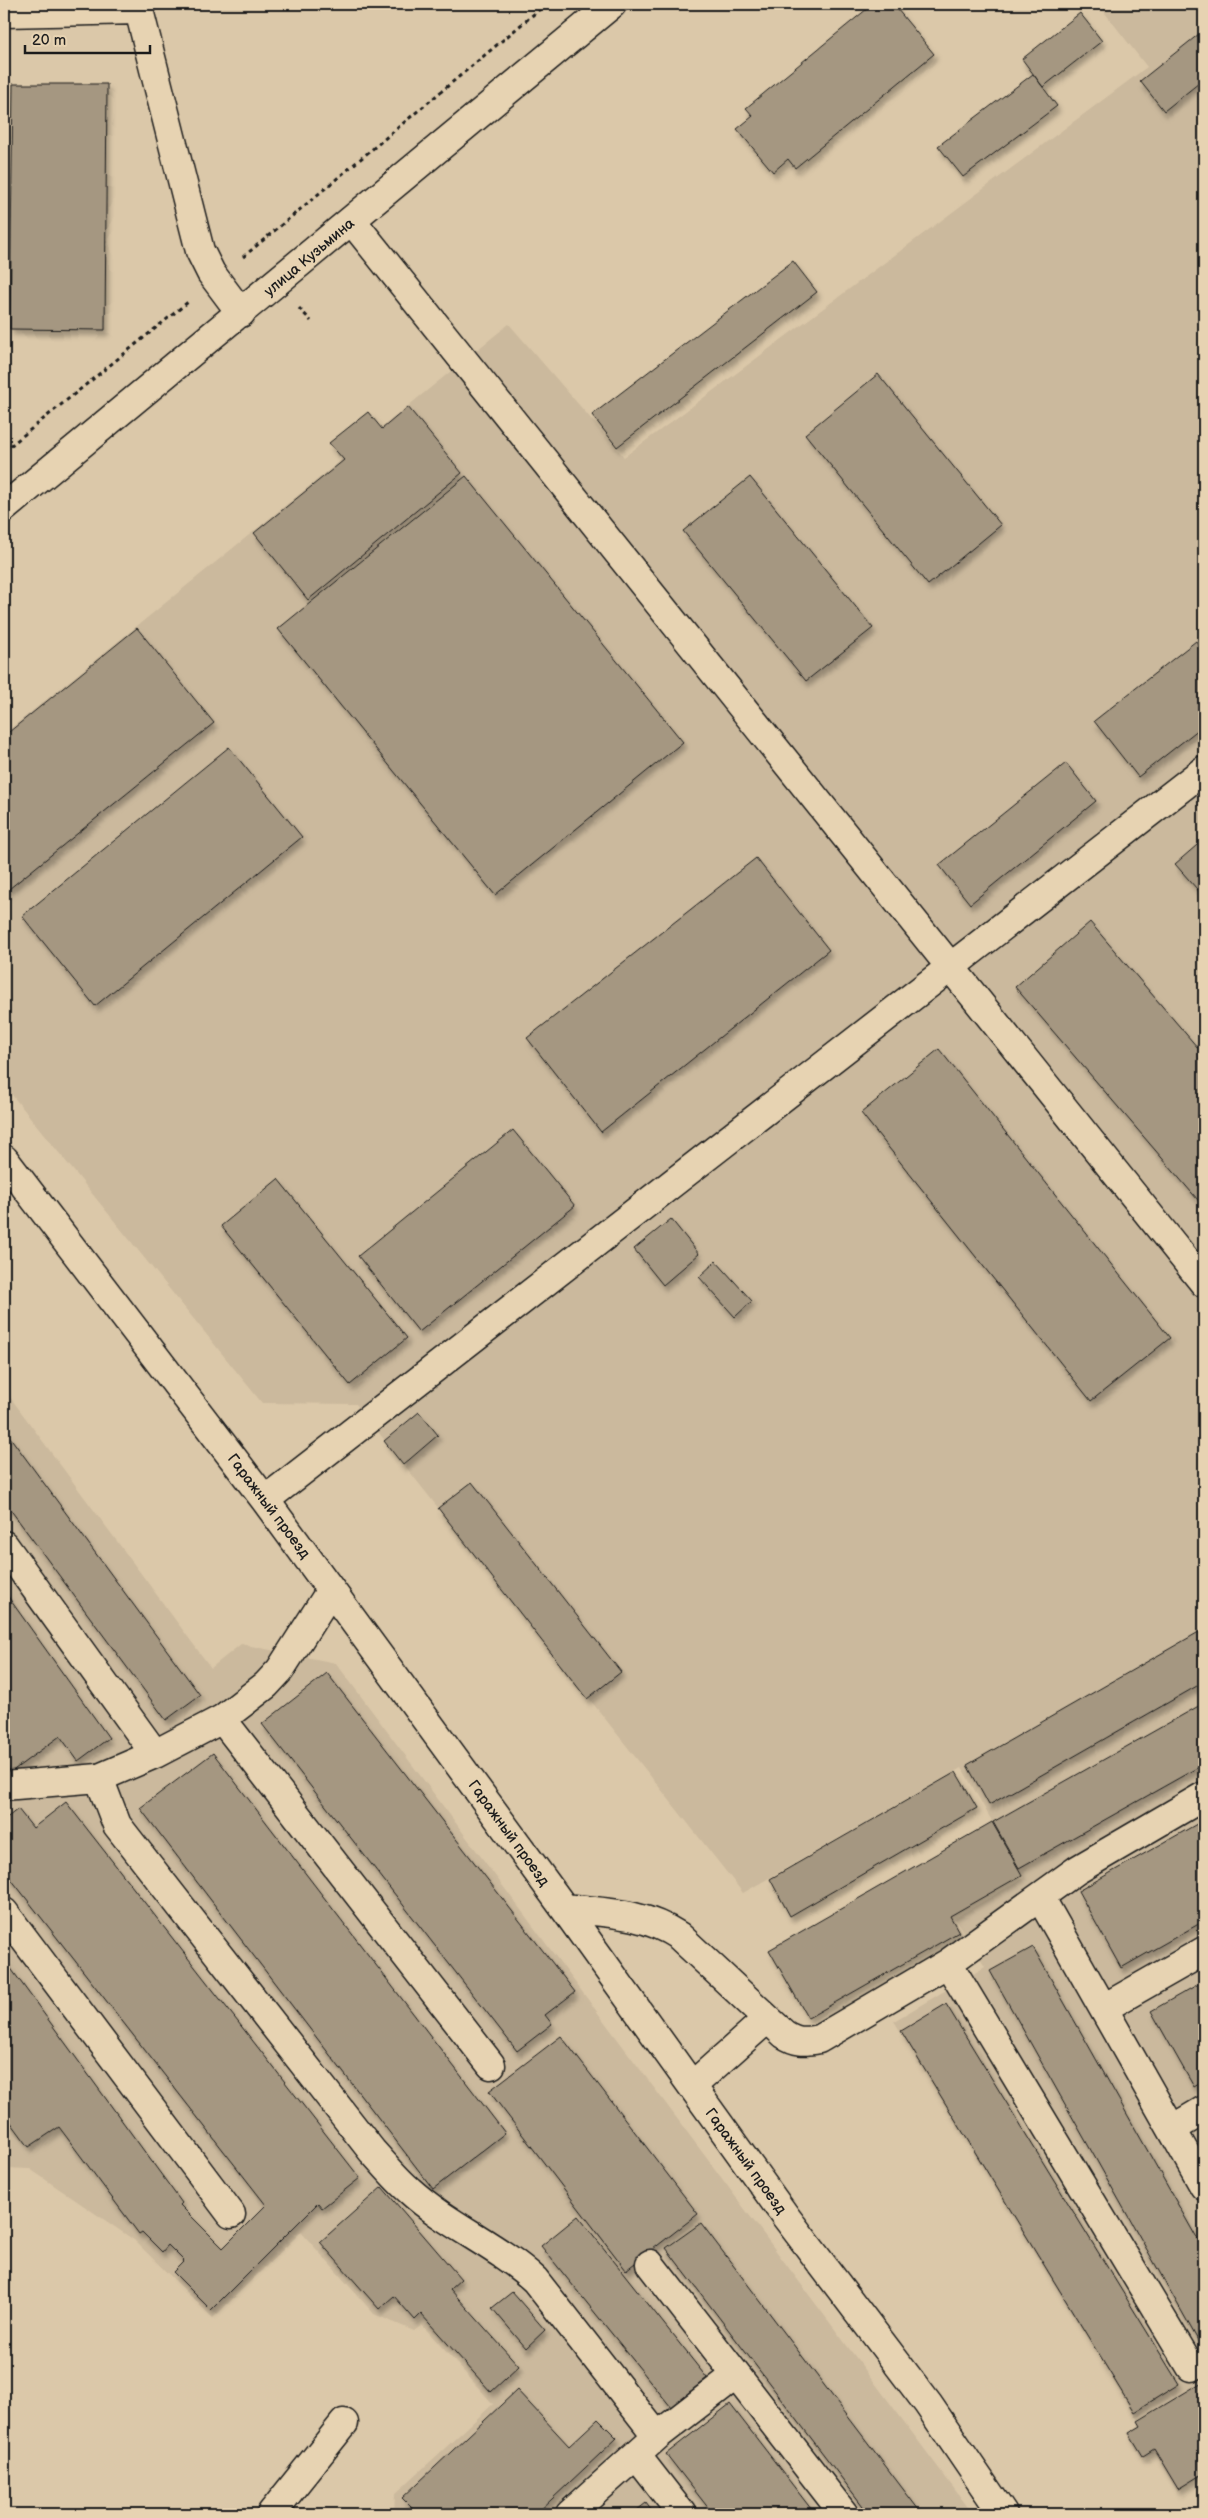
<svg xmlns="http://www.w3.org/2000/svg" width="1208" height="2518" viewBox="0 0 1208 2518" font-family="'Balsamiq Sans',sans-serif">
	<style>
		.built { fill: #cbb99d }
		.building { fill: #a59781; stroke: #1c1c1c; filter: url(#shadow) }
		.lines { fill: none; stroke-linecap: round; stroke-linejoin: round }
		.minor-casing { stroke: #1c1c1c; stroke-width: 31 }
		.path { stroke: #1c1c1c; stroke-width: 3; stroke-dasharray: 4 4; stroke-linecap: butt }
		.minor { stroke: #e7d3b2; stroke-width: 28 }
		.labels { text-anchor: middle; stroke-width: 4.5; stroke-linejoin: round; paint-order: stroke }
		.street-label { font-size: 15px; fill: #1c1c1c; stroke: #e7d3b2 }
	</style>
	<defs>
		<filter id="shadow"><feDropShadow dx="3" dy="5.5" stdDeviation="2.5" flood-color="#0004"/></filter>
	</defs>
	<rect width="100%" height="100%" fill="#dbc8a9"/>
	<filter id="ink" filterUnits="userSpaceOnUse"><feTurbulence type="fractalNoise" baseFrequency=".02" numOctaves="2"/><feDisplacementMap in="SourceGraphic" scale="10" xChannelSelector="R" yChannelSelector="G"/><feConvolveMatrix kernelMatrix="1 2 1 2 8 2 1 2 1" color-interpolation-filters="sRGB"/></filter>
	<g filter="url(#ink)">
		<!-- built -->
		<path class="built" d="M 1098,4 L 1204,4 L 1204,2475 L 1177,2491 L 1154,2452 L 1142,2458 L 1127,2433 L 1139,2426 L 1137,2419 L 894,2021 L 985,1967 L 955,1918 L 1024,1878 L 962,1768 L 743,1893 L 356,1404 L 262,1403 L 4,1085 L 4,734 L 509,324 L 624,457 L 1147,67 Z
			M 4,1389 L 211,1668 L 241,1644 L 336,1663 L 973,2514 L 394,2514 L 395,2494 L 493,2404 L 422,2325 L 414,2331 L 374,2314 L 301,2232 L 213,2318 L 134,2240 L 30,2169 L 4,2168 Z"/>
		<!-- building -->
		<path class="building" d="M 873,4 L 893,4 L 934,54 L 795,168 L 788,159 L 773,172 L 737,129 L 753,116 L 746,108 Z
			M 1080,13 L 1102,41 L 1043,87 L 1022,59 Z
			M 1204,30 L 1204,79 L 1164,111 L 1140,81 Z
			M 1033,74 L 1057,106 L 963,177 L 938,146 Z
			M 13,84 L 107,84 L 105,330 L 10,329 Z
			M 793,261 L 817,292 L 617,447 L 592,415 Z
			M 878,374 L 1001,525 L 928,585 L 805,434 Z
			M 408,407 L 462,473 L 308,600 L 254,533 L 344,460 L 329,443 L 368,412 L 382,429 Z
			M 466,476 L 683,742 L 495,895 L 278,629 Z
			M 750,477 L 873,628 L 806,681 L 683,531 Z
			M 137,628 L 214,723 L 4,893 L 4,736 Z
			M 1196,641 L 1204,652 L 1204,725 L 1138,777 L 1094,721 Z
			M 229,747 L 302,837 L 95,1006 L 22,916 Z
			M 1066,763 L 1096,801 L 970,904 L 939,865 Z
			M 1204,839 L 1204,897 L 1175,864 Z
			M 756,858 L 829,950 L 601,1132 L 527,1038 Z
			M 1090,922 L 1204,1055 L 1204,1207 L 1015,987 Z
			M 939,1049 L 1170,1338 L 1091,1401 L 861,1113 Z
			M 513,1130 L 575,1206 L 419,1332 L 358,1256 Z
			M 278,1179 L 407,1338 L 350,1385 L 221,1226 Z
			M 671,1219 L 699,1254 L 663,1285 L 634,1249 Z
			M 716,1261 L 752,1301 L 735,1317 L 699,1277 Z
			M 419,1412 L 438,1435 L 403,1465 L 384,1441 Z
			M 4,1429 L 200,1695 L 166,1720 L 4,1501 Z
			M 472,1482 L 621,1672 L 587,1699 L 438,1508 Z
			M 4,1591 L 109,1738 L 78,1761 L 60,1736 L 11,1772 L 4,1762 Z
			M 1204,1629 L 1204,1682 L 989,1805 L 967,1765 Z
			M 327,1673 L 575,1992 L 545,2015 L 552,2024 L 517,2051 L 262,1724 Z
			M 1204,1703 L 1204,1764 L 1019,1868 L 993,1822 Z
			M 213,1753 L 505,2133 L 433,2189 L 140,1808 Z
			M 956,1772 L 977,1808 L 790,1916 L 770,1879 Z
			M 66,1802 L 360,2178 L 322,2208 L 318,2203 L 211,2310 L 173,2272 L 184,2261 L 168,2245 L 162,2252 L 142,2232 L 139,2234 L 59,2127 L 29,2147 L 4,2113 L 4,1959 L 182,2203 L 180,2205 L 223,2248 L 266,2205 L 4,1870 L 4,1820 L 18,1809 L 33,1828 Z
			M 1204,1820 L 1204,1921 L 1121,1968 L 1078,1891 Z
			M 992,1822 L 1022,1875 L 950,1916 L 959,1932 L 808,2018 L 769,1950 Z
			M 1033,1947 L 1204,2251 L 1204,2351 L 990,1971 Z
			M 1204,1981 L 1204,2081 L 1194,2087 L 1151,2011 Z
			M 946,2004 L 1179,2384 L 1134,2412 L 901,2031 Z
			M 561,2036 L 698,2214 L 626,2270 L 489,2091 Z
			M 382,2187 L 461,2279 L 450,2289 L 519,2366 L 491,2392 L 421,2314 L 415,2320 L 394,2296 L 379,2309 L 320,2242 Z
			M 578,2216 L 707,2378 L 671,2407 L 541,2246 Z
			M 701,2223 L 922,2514 L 869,2514 L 666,2248 Z
			M 512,2292 L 545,2330 L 526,2348 L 492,2308 Z
			M 1204,2381 L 1204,2473 L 1178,2489 L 1154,2449 L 1143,2456 L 1129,2433 L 1141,2426 L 1138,2421 Z
			M 517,2390 L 569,2446 L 598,2419 L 617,2438 L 536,2514 L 418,2514 L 402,2498 Z
			M 730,2404 L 815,2514 L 713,2514 L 666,2454 Z
			M 646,2503 L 654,2514 L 632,2514 Z"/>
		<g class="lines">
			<!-- minor casing -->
			<g class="minor-casing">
				<path id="minor" d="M 4,13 L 139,10 L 200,251 L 211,273 L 241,313
					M 352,221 L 1204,1283
					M 4,508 L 612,4
					M 4,1159 L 265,1500 L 564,1908 L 786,2217 L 928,2404 L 1003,2514
					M 265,1500 L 1204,770
					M 4,1545 L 155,1754
					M 222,1719 L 491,2065
					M 99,1778 L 117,1825 L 372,2151 C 384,2164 396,2179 409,2190 C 447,2225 497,2245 535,2280 L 657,2436
					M 4,1786 L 99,1778 L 155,1754 L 222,1719 L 266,1685 L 280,1670 L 331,1590
					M 1040,1897 L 1204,2186
					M 564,1908 C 606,1913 642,1912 679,1936 L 784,2034 C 796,2042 804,2042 819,2039 L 948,1963 L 1077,1870 L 1204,1796
					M 4,1912 L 231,2214
					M 948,1963 L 1191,2367
					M 1104,2008 L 1204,1951
					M 692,2086 L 767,2019
					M 1172,2129 L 1204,2110
					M 650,2264 L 844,2514
					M 636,2455 L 682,2514
					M 271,2514 L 344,2423
					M 570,2514 L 657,2436 L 736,2375"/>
			</g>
			<!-- path -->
			<path class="path" d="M 243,257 L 546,4
				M 299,308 L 311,321
				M 4,451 L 188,302"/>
			<!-- minor -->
			<use href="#minor" class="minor"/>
		</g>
	</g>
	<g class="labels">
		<!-- street labels -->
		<g class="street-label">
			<text transform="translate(309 257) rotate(-40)" y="5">улица Кузьмина</text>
			<text transform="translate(269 1506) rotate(53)" y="5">Гаражный проезд</text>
			<text transform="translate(509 1833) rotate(54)" y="5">Гаражный проезд</text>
			<text transform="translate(746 2161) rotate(54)" y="5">Гаражный проезд</text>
		</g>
	</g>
	<!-- margin -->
	<rect width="1208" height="2518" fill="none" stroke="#e7d3b2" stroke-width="20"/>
	<rect x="10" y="10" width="1188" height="2498" fill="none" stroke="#1c1c1c" stroke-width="2" filter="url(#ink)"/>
	<!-- scale -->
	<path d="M25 45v8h125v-8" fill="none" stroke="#1c1c1c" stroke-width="2.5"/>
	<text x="32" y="45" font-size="15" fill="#1c1c1c" stroke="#e7d3b2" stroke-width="4" paint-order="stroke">20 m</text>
</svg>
